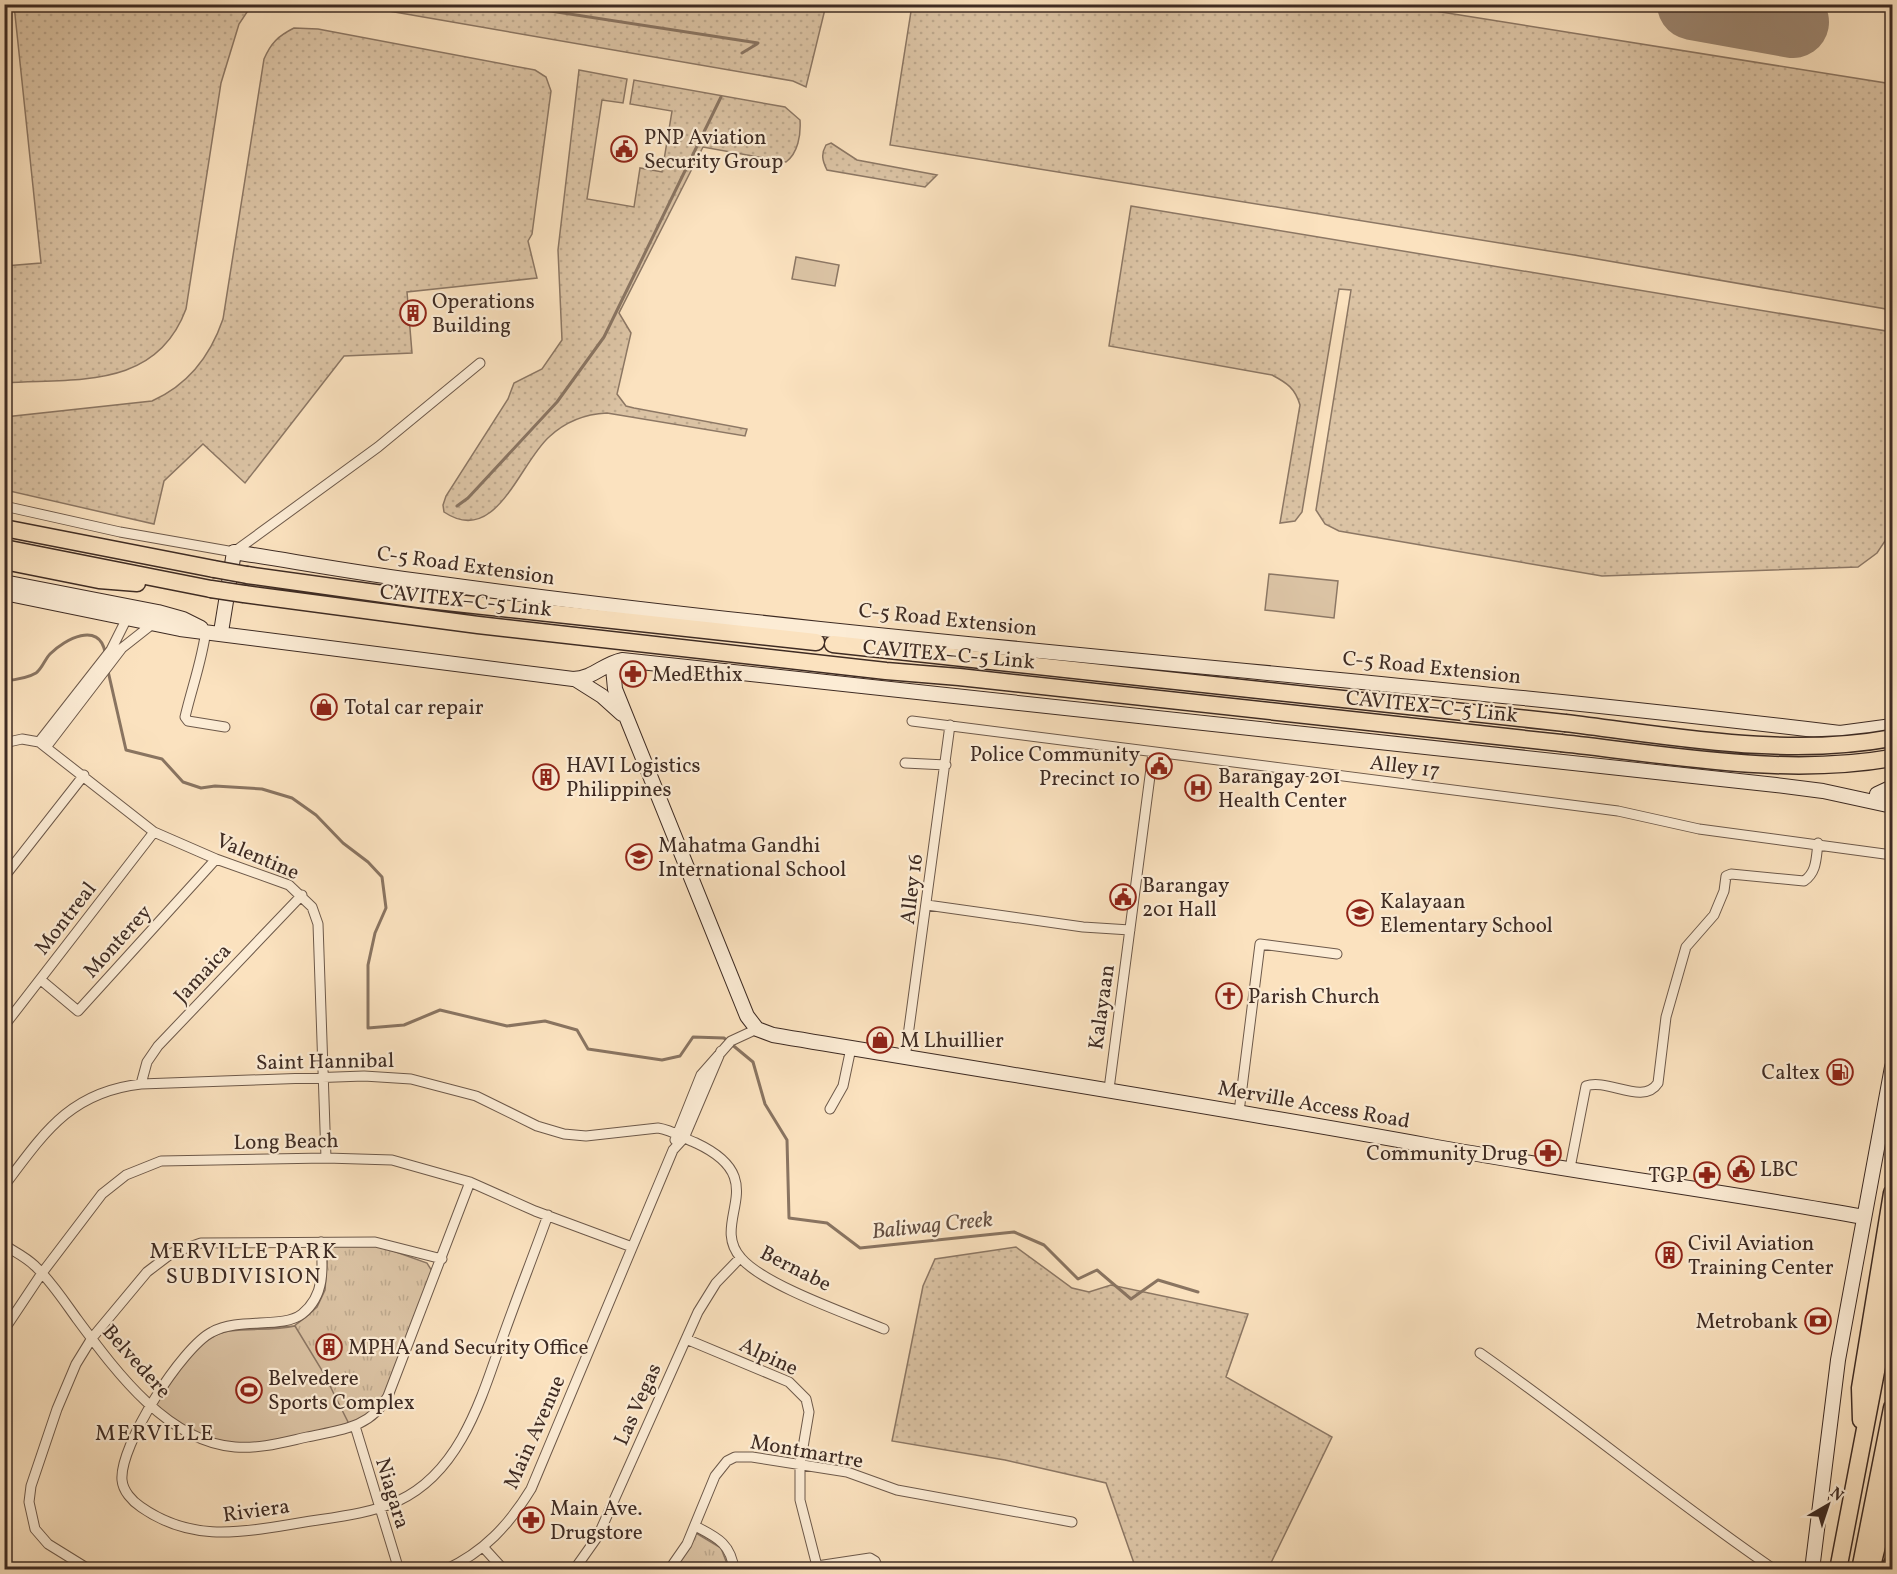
<svg xmlns="http://www.w3.org/2000/svg" width="1897" height="1574" viewBox="0 0 1897 1574" font-family="Vollkorn,serif">
	<style>
		.grass { fill: url(#grass-dots); stroke: #8c7764; stroke-width: 1.5 }
		.park { fill: url(#park-tufts); stroke: #8c7764; stroke-width: 1.5 }
		.garden { fill: #dbc3a4; stroke: #8c7764; stroke-width: 1.5 }
		.lines { fill: none; stroke-linecap: round; stroke-linejoin: round }
		.stream { stroke: #897461; stroke-width: 3 }
		.taxiway { stroke: #9c8671; stroke-width: 28 }
		.runway { stroke: #9c8671; stroke-width: 72 }
		.street-casing { stroke: #6d594a; stroke-width: 11 }
		.secondary-casing { stroke: #3e2b23; stroke-width: 16 }
		.highway-casing { stroke: #3e2b23; stroke-width: 19 }
		.street { stroke: #fcecd5; stroke-width: 9 }
		.secondary { stroke: #fcecd5; stroke-width: 14 }
		.highway { stroke: #fbe2bf; stroke-width: 16 }
		.highway-bridge-casing { stroke: #3e2b23; stroke-width: 19; stroke-linecap: butt }
		.highway-bridge { stroke: #fbe2bf; stroke-width: 16 }
		.labels { text-anchor: middle; stroke-width: 4.5; stroke-linejoin: round; paint-order: stroke }
		.poi-label { font-size: 21px; fill: #3e2b23; stroke: #fcecd5; text-anchor: start }
		.street-label { font-size: 21px; fill: #3e2b23; stroke: #fcecd5 }
		.water-label { font-size: 22px; font-style: italic; fill: #644f42; stroke: #fcecd5 }
		.neighbourhood-label { font-size: 22px; letter-spacing: 1.5px; fill: #3e2b23; stroke: #fcecd5 }
	</style>
	<defs>
		<pattern id="grass-dots" width="8" height="8" patternUnits="userSpaceOnUse" patternTransform="scale(1.5)"><rect width="8" height="8" fill="#dbc3a4"/><path d="M2 2h.1M6 6h.1" fill="none" stroke="#bda88d" stroke-width="1.8" stroke-linecap="round"/></pattern>
		<pattern id="park-tufts" width="24" height="20" patternUnits="userSpaceOnUse" patternTransform="scale(1.5)"><rect width="24" height="20" fill="#dbc3a4"/><path d="M3 7l-1-3M5 7V3M7 7l1-3M15 17l-1-3M17 17v-4M19 17l1-3" fill="none" stroke="#bda88d"/></pattern>
	</defs>
	<rect width="100%" height="100%" fill="#fbe2bf"/>
	<filter id="stains"><feTurbulence type="fractalNoise" baseFrequency=".00333" numOctaves="4"/><feColorMatrix values="0 0 0 0 .2 0 0 0 0 .09 0 0 0 0 .02 0 0 0 .5 -.17"/></filter>
	<radialGradient id="worn" r=".72"><stop offset=".6" stop-color="#630" stop-opacity="0"/><stop offset="1" stop-color="#630" stop-opacity=".3"/></radialGradient>
	<!-- grass -->
	<path class="grass" d="M 14,5 L 258,5 L 249,9 L 239,24 L 221,83 L 186,309 C 156,390 76,378 5,383 L 5,266 L 41,263 Z
		M 354,5 L 826,5 L 806,87 L 793,81 Z
		M 912,5 L 1397,5 L 1892,84 L 1892,310 L 1574,255 L 890,145 Z
		M 294,28 L 318,29 L 535,70 L 546,77 L 551,91 L 532,234 L 528,241 L 537,278 L 407,292 L 412,353 L 344,356 L 245,483 L 203,444 L 164,481 L 154,524 L 5,490 L 5,417 L 152,401 C 188,385 210,357 223,319 L 264,59 C 271,43 278,36 294,28 Z
		M 579,70 L 627,79 L 623,103 L 602,100 L 587,199 L 634,207 L 640,168 L 662,172 L 672,111 L 630,104 L 634,80 L 785,107 L 800,120 C 801,135 798,153 786,162 L 703,147 L 619,313 L 631,333 L 617,394 L 626,406 L 634,408 L 747,429 L 745,436 L 607,413 C 585,414 566,421 549,437 C 519,464 496,547 444,512 L 443,505 L 446,496 L 508,399 L 514,383 L 542,369 L 562,340 L 558,250 Z
		M 831,143 L 857,160 L 937,175 L 925,187 L 827,170 C 822,160 821,154 826,145 Z
		M 1131,206 L 1892,332 L 1892,503 L 1887,538 L 1877,553 L 1858,567 L 1602,576 L 1339,531 L 1325,524 L 1316,510 L 1351,290 L 1339,289 L 1302,512 L 1295,521 L 1280,523 L 1300,405 C 1295,388 1287,383 1272,375 L 1109,346 Z
		M 1016,1247 L 1072,1288 L 1089,1292 L 1111,1285 L 1248,1314 L 1226,1377 L 1332,1437 L 1268,1569 L 1136,1569 L 1106,1483 L 1005,1460 L 892,1441 L 923,1286 L 935,1259 Z"/>
	<!-- park -->
	<path class="park" d="M 368,1242 L 427,1263 L 432,1271 L 385,1394 L 365,1417 L 349,1424 L 155,1405 L 196,1351 L 226,1331 L 294,1326 L 306,1317 L 317,1307 L 325,1290 L 328,1247 Z
		M 696,1533 L 721,1548 L 729,1569 L 675,1570 Z"/>
	<!-- garden -->
	<path class="garden" d="M 796,257 L 839,265 L 835,286 L 792,279 Z
		M 1269,574 L 1338,581 L 1334,618 L 1265,610 Z
		M 295,1326 L 323,1372 L 349,1424 C 301,1436 244,1457 196,1435 C 181,1429 168,1415 155,1405 C 174,1380 196,1335 230,1331 C 252,1328 273,1331 295,1326 Z"/>
	<g class="lines">
		<!-- stream -->
		<path class="stream" d="M 505,4 L 758,43
			M 742,53 L 757,44
			M 457,506 L 468,498 L 557,402 L 604,337 L 721,97
			M 108,671 L 126,750 L 162,759 L 183,782 L 201,788 L 215,786 L 262,789 L 292,798 L 316,815 L 343,843 L 368,862 L 382,877 L 386,908 L 375,933 L 368,965 L 368,1028 L 404,1025 L 440,1010 L 507,1026 L 545,1021 L 577,1030 L 588,1049 L 662,1060 L 680,1056 L 693,1037 L 724,1038 L 753,1062 L 765,1104 L 787,1140 L 789,1218 L 827,1223 L 860,1248 L 1014,1232 L 1044,1245 L 1078,1279 L 1097,1270 L 1131,1299 L 1158,1280 L 1198,1292
			M 4,681 C 14,680 28,678 36,673 C 42,669 45,659 50,654 C 65,639 99,621 105,652"/>
		<!-- taxiway -->
		<path class="taxiway" d="M 1717,8 L 1757,4"/>
		<!-- runway -->
		<path class="runway" d="M 1693,4 L 1793,22"/>
		<!-- street casing -->
		<g class="street-casing">
			<path id="street" d="M 4,506 L 120,532 L 234,552 L 378,447 L 480,363
				M 206,630 C 202,661 192,687 185,717 L 188,721 L 225,727
				M 912,721 L 1618,811 L 1699,829 L 1892,855
				M 39,742 L 111,650 L 129,614
				M 4,743 L 22,739 L 39,742 L 154,832 L 216,859 L 289,885 L 312,907 L 318,924 L 326,1158
				M 47,746 L 122,648 L 155,622
				M 905,763 L 946,765
				M 4,877 L 84,775
				M 927,905 L 1083,927 L 1130,930
				M 41,980 L 78,1011 L 216,859
				M 4,1026 L 154,832
				M 905,1058 L 950,725
				M 141,1084 L 147,1062 L 158,1046 L 302,895
				M 1109,1089 L 1153,753
				M 830,1109 L 843,1086 L 851,1048
				M 1239,1112 L 1260,944 L 1337,954
				M 675,1140 L 701,1075 L 731,1041 L 757,1029
				M 1570,1168 L 1586,1086 C 1608,1078 1643,1106 1658,1083 L 1666,1017 L 1686,947 L 1714,915 L 1724,891 L 1726,876 L 1731,874 L 1804,881 C 1817,872 1816,858 1818,843
				M 4,1186 C 44,1133 70,1092 141,1084 L 364,1076 L 411,1079 L 476,1096 L 537,1126 L 564,1134 L 586,1136 L 658,1128 C 672,1130 683,1138 696,1143 C 775,1180 708,1221 741,1258 C 764,1285 848,1314 884,1329
				M 321,1242 C 323,1268 325,1296 302,1314 C 283,1329 239,1317 212,1332 C 182,1347 119,1446 122,1480 C 123,1491 132,1501 141,1507 C 188,1540 235,1534 287,1525 C 323,1518 365,1516 398,1501 C 463,1471 483,1392 505,1331 C 519,1292 534,1254 548,1215
				M 4,1245 C 15,1252 26,1257 35,1266 C 51,1281 64,1301 77,1319 C 115,1370 167,1442 235,1447 C 260,1449 284,1442 307,1437 C 340,1430 371,1428 388,1396 L 470,1182
				M 4,1330 L 42,1273 L 102,1194 L 126,1175 L 161,1161 L 326,1158 L 392,1160 L 470,1182 L 535,1211 L 632,1247
				M 686,1339 L 789,1382 L 806,1399 L 809,1412 L 800,1465 L 800,1500 L 818,1570
				M 1480,1353 C 1580,1423 1674,1501 1775,1570
				M 355,1426 L 399,1570
				M 695,1526 C 716,1537 731,1543 734,1570
				M 484,1548 L 504,1570
				M 817,1566 L 870,1558 L 875,1561 L 879,1570
				M 90,1570 L 48,1544 L 35,1529 L 29,1502 L 31,1486 L 57,1409 L 76,1364 L 92,1338 L 147,1272 L 172,1253 L 201,1243 L 375,1242 L 442,1259
				M 445,1570 C 484,1552 509,1525 531,1489 L 673,1150 L 684,1138 L 721,1051
				M 574,1570 L 598,1536 L 698,1312 L 716,1283 L 740,1258
				M 669,1570 L 687,1544 L 715,1476 L 727,1461 L 735,1457 L 752,1457 L 847,1472 L 897,1490 L 1072,1522"/>
		</g>
		<!-- secondary casing -->
		<g class="secondary-casing">
			<path id="secondary" d="M 4,582 L 158,612 L 183,619 L 201,628
				M 4,593 L 180,629 L 573,679 C 594,678 603,664 622,660 L 1776,785 L 1823,791 L 1892,806
				M 221,632 L 234,552 C 298,562 362,574 427,582 C 896,646 1370,676 1840,733 L 1892,726
				M 622,660 L 613,668 L 615,689 L 747,1016 L 757,1029 L 773,1035 C 993,1072 1212,1106 1431,1146 C 1575,1172 1720,1191 1864,1217
				M 575,679 L 602,696 L 622,714
				M 1877,794 L 1892,787
				M 1812,1570 L 1838,1360 L 1892,1067"/>
		</g>
		<!-- highway casing -->
		<g class="highway-casing">
			<path id="highway" d="M 4,528 L 214,569
				M 4,548 L 211,589
				M 4,561 L 99,580 L 137,583
				M 247,575 L 419,599 L 816,642
				M 244,594 L 478,625 L 886,671 L 959,677 L 1561,743
				M 833,644 L 1565,723
				M 1861,1420 L 1860,1388 L 1892,1193
				M 1838,1570 L 1892,1288
				M 1860,1570 L 1892,1408
				M 1871,1570 L 1892,1486
				M 1890,1570 L 1892,1564"/>
		</g>
		<!-- street -->
		<use href="#street" class="street"/>
		<!-- secondary -->
		<use href="#secondary" class="secondary"/>
		<!-- highway -->
		<use href="#highway" class="highway"/>
		<!-- highway-bridge casing -->
		<g class="highway-bridge-casing">
			<path id="highway-bridge" d="M 214,569 L 247,575
				M 211,589 L 244,594
				M 1565,723 C 1673,736 1784,758 1892,738
				M 1561,743 C 1671,755 1783,777 1892,758"/>
		</g>
		<!-- highway-bridge -->
		<use href="#highway-bridge" class="highway-bridge"/>
	</g>
	<!-- icons -->
	<defs>
		<g id="civic-ring" transform="scale(1.35)"><circle r="9.5" fill="#fcecd5" stroke="#8f2418" stroke-width="1.5"/><path d="M-.6-6.5H3V-4.5H.6V-3L4-1V1h2V6H-6V1h2V-1L-.6-3ZM-1.2 2.5V6h2.4V2.5Z" fill="#8f2418"/></g>
		<g id="building-ring" transform="scale(1.35)"><circle r="9.5" fill="#fcecd5" stroke="#8f2418" stroke-width="1.5"/><path d="M-4-6H4V6H1V3H-1V6H-4ZM-2.5-4.3h1.7v1.8h-1.7ZM.8-4.3h1.7v1.8H.8ZM-2.5-1h1.7V.8h-1.7ZM.8-1h1.7V.8H.8Z" fill="#8f2418"/></g>
		<g id="pharmacy-ring" transform="scale(1.35)"><circle r="9.5" fill="#fcecd5" stroke="#8f2418" stroke-width="1.5"/><path d="M-2-6h4v4h4v4h-4v4h-4v-4h-4v-4h4Z" fill="#8f2418"/></g>
		<g id="shop-ring" transform="scale(1.35)"><circle r="9.5" fill="#fcecd5" stroke="#8f2418" stroke-width="1.5"/><path d="M-5-2.5h2.3a2.7 3.5 0 0 1 5.4 0H5L5.5 6h-11ZM-1.5-2.5h3a1.5 2.3 0 0 0-3 0Z" fill="#8f2418"/></g>
		<g id="hospital-ring" transform="scale(1.35)"><circle r="9.5" fill="#fcecd5" stroke="#8f2418" stroke-width="1.5"/><path d="M-5-5h3v3.5h4V-5h3V5h-3V1.5h-4V5h-3Z" fill="#8f2418"/></g>
		<g id="school-ring" transform="scale(1.35)"><circle r="9.5" fill="#fcecd5" stroke="#8f2418" stroke-width="1.5"/><path d="M0-5L7-2L0 1L-7-2ZM-4 1L0 2.5L4 1V4Q0 6-4 4Z" fill="#8f2418"/></g>
		<g id="church-ring" transform="scale(1.35)"><circle r="9.5" fill="#fcecd5" stroke="#8f2418" stroke-width="1.5"/><path d="M-1.2-6h2.4v3.5h3.3v2.4h-3.3V6h-2.4V-.1h-3.3v-2.4h3.3Z" fill="#8f2418"/></g>
		<g id="fuel-ring" transform="scale(1.35)"><circle r="9.5" fill="#fcecd5" stroke="#8f2418" stroke-width="1.5"/><path d="M-5.5-6h7V0h2V4h1.3V-2.5L3-4.5l.8-.8L6-3V5H2.5V1h-1V6h-7ZM-4.2-4.7v3.2H.2V-4.7Z" fill="#8f2418"/></g>
		<g id="bank-ring" transform="scale(1.35)"><circle r="9.5" fill="#fcecd5" stroke="#8f2418" stroke-width="1.5"/><path d="M-6-4H6V4H-6ZM0-2.3a2.3 2.3 0 1 0 0 4.6a2.3 2.3 0 1 0 0-4.6Z" fill="#8f2418"/></g>
		<g id="stadium-ring" transform="scale(1.35)"><circle r="9.5" fill="#fcecd5" stroke="#8f2418" stroke-width="1.5"/><path d="M0-5a6.5 5 0 1 0 0 10a6.5 5 0 1 0 0-10ZM-3.5-1.8h7v3.6h-7Z" fill="#8f2418"/></g>
	</defs>
	<g fill-rule="evenodd">
		<use href="#civic-ring" x="624" y="149"/>
		<use href="#building-ring" x="413" y="313"/>
		<use href="#pharmacy-ring" x="633" y="674"/>
		<use href="#shop-ring" x="324" y="707"/>
		<use href="#civic-ring" x="1159" y="766"/>
		<use href="#building-ring" x="546" y="777"/>
		<use href="#hospital-ring" x="1198" y="788"/>
		<use href="#school-ring" x="639" y="857"/>
		<use href="#civic-ring" x="1123" y="897"/>
		<use href="#school-ring" x="1360" y="913"/>
		<use href="#church-ring" x="1229" y="996"/>
		<use href="#shop-ring" x="880" y="1040"/>
		<use href="#fuel-ring" x="1840" y="1072"/>
		<use href="#pharmacy-ring" x="1548" y="1153"/>
		<use href="#civic-ring" x="1741" y="1169"/>
		<use href="#pharmacy-ring" x="1707" y="1175"/>
		<use href="#building-ring" x="1669" y="1255"/>
		<use href="#bank-ring" x="1818" y="1321"/>
		<use href="#building-ring" x="329" y="1347"/>
		<use href="#stadium-ring" x="249" y="1390"/>
		<use href="#pharmacy-ring" x="531" y="1520"/>
	</g>
	<g class="labels">
		<!-- poi labels -->
		<g class="poi-label">
			<text x="644" y="144">PNP Aviation<tspan x="644" dy="24">Security Group</tspan></text>
			<text x="432" y="308">Operations<tspan x="432" dy="24">Building</tspan></text>
			<text x="652" y="681">MedEthix</text>
			<text x="344" y="714">Total car repair</text>
			<text x="1140" y="761" text-anchor="end">Police Community<tspan x="1140" dy="24">Precinct 10</tspan></text>
			<text x="566" y="772">HAVI Logistics<tspan x="566" dy="24">Philippines</tspan></text>
			<text x="1218" y="783">Barangay 201<tspan x="1218" dy="24">Health Center</tspan></text>
			<text x="658" y="852">Mahatma Gandhi<tspan x="658" dy="24">International School</tspan></text>
			<text x="1142" y="892">Barangay<tspan x="1142" dy="24">201 Hall</tspan></text>
			<text x="1380" y="908">Kalayaan<tspan x="1380" dy="24">Elementary School</tspan></text>
			<text x="1248" y="1003">Parish Church</text>
			<text x="900" y="1047">M Lhuillier</text>
			<text x="1820" y="1079" text-anchor="end">Caltex</text>
			<text x="1528" y="1160" text-anchor="end">Community Drug</text>
			<text x="1760" y="1176">LBC</text>
			<text x="1688" y="1182" text-anchor="end">TGP</text>
			<text x="1688" y="1250">Civil Aviation<tspan x="1688" dy="24">Training Center</tspan></text>
			<text x="1798" y="1328" text-anchor="end">Metrobank</text>
			<text x="348" y="1354">MPHA and Security Office</text>
			<text x="268" y="1385">Belvedere<tspan x="268" dy="24">Sports Complex</tspan></text>
			<text x="550" y="1515">Main Ave.<tspan x="550" dy="24">Drugstore</tspan></text>
		</g>
		<!-- street labels -->
		<g class="street-label">
			<text transform="translate(466 565) rotate(8)" y="7">C-5 Road Extension</text>
			<text transform="translate(466 600) rotate(6)" y="7">CAVITEX–C-5 Link</text>
			<text transform="translate(948 619) rotate(6)" y="7">C-5 Road Extension</text>
			<text transform="translate(949 654) rotate(5)" y="7">CAVITEX–C-5 Link</text>
			<text transform="translate(1432 667) rotate(6)" y="7">C-5 Road Extension</text>
			<text transform="translate(1432 706) rotate(6)" y="7">CAVITEX–C-5 Link</text>
			<text transform="translate(1405 766) rotate(7)" y="7">Alley 17</text>
			<text transform="translate(258 856) rotate(23)" y="7">Valentine</text>
			<text transform="translate(911 889) rotate(-83)" y="7">Alley 16</text>
			<text transform="translate(65 918) rotate(-52)" y="7">Montreal</text>
			<text transform="translate(117 941) rotate(-48)" y="7">Monterey</text>
			<text transform="translate(202 973) rotate(-47)" y="7">Jamaica</text>
			<text transform="translate(1101 1007) rotate(-82)" y="7">Kalayaan</text>
			<text transform="translate(325 1061) rotate(-1)" y="7">Saint Hannibal</text>
			<text transform="translate(1314 1104) rotate(10)" y="7">Merville Access Road</text>
			<text transform="translate(286 1141) rotate(-1)" y="7">Long Beach</text>
			<text transform="translate(796 1268) rotate(27)" y="7">Bernabe</text>
			<text transform="translate(769 1356) rotate(25)" y="7">Alpine</text>
			<text transform="translate(137 1361) rotate(48)" y="7">Belvedere</text>
			<text transform="translate(637 1404) rotate(-66)" y="7">Las Vegas</text>
			<text transform="translate(534 1432) rotate(-66)" y="7">Main Avenue</text>
			<text transform="translate(807 1451) rotate(10)" y="7">Montmartre</text>
			<text transform="translate(393 1493) rotate(73)" y="7">Niagara</text>
			<text transform="translate(256 1510) rotate(-8)" y="7">Riviera</text>
		</g>
		<!-- water labels -->
		<g class="water-label">
			<text transform="translate(932 1224) rotate(-6)" y="8">Baliwag Creek</text>
		</g>
		<!-- neighbourhood labels -->
		<g class="neighbourhood-label">
			<text x="244" y="1258">MERVILLE PARK<tspan x="244" dy="25">SUBDIVISION</tspan></text>
			<text x="155" y="1440">MERVILLE</text>
		</g>
	</g>
	<!-- margin -->
	<rect width="1897" height="1574" fill="none" stroke="#fbe2bf" stroke-width="24"/>
	<rect x="6" y="6" width="1885" height="1562" fill="none" stroke="#3e2b23" stroke-width="3"/>
	<rect x="12" y="12" width="1873" height="1550" fill="none" stroke="#3e2b23" stroke-width="1.5"/>
	<!-- north arrow -->
	<g transform="translate(1828 1505) rotate(39)" stroke="#fcecd5" stroke-width="4.5" paint-order="stroke">
	<path d="M0-4.5L10 22L0 15L-10 22Z" fill="#3e2b23"/>
	<text y="-9" font-size="16" font-weight="bold" text-anchor="middle" fill="#3e2b23">N</text>
	</g>
	<rect width="100%" height="100%" filter="url(#stains)"/>
	<rect width="100%" height="100%" fill="url(#worn)"/>
</svg>
